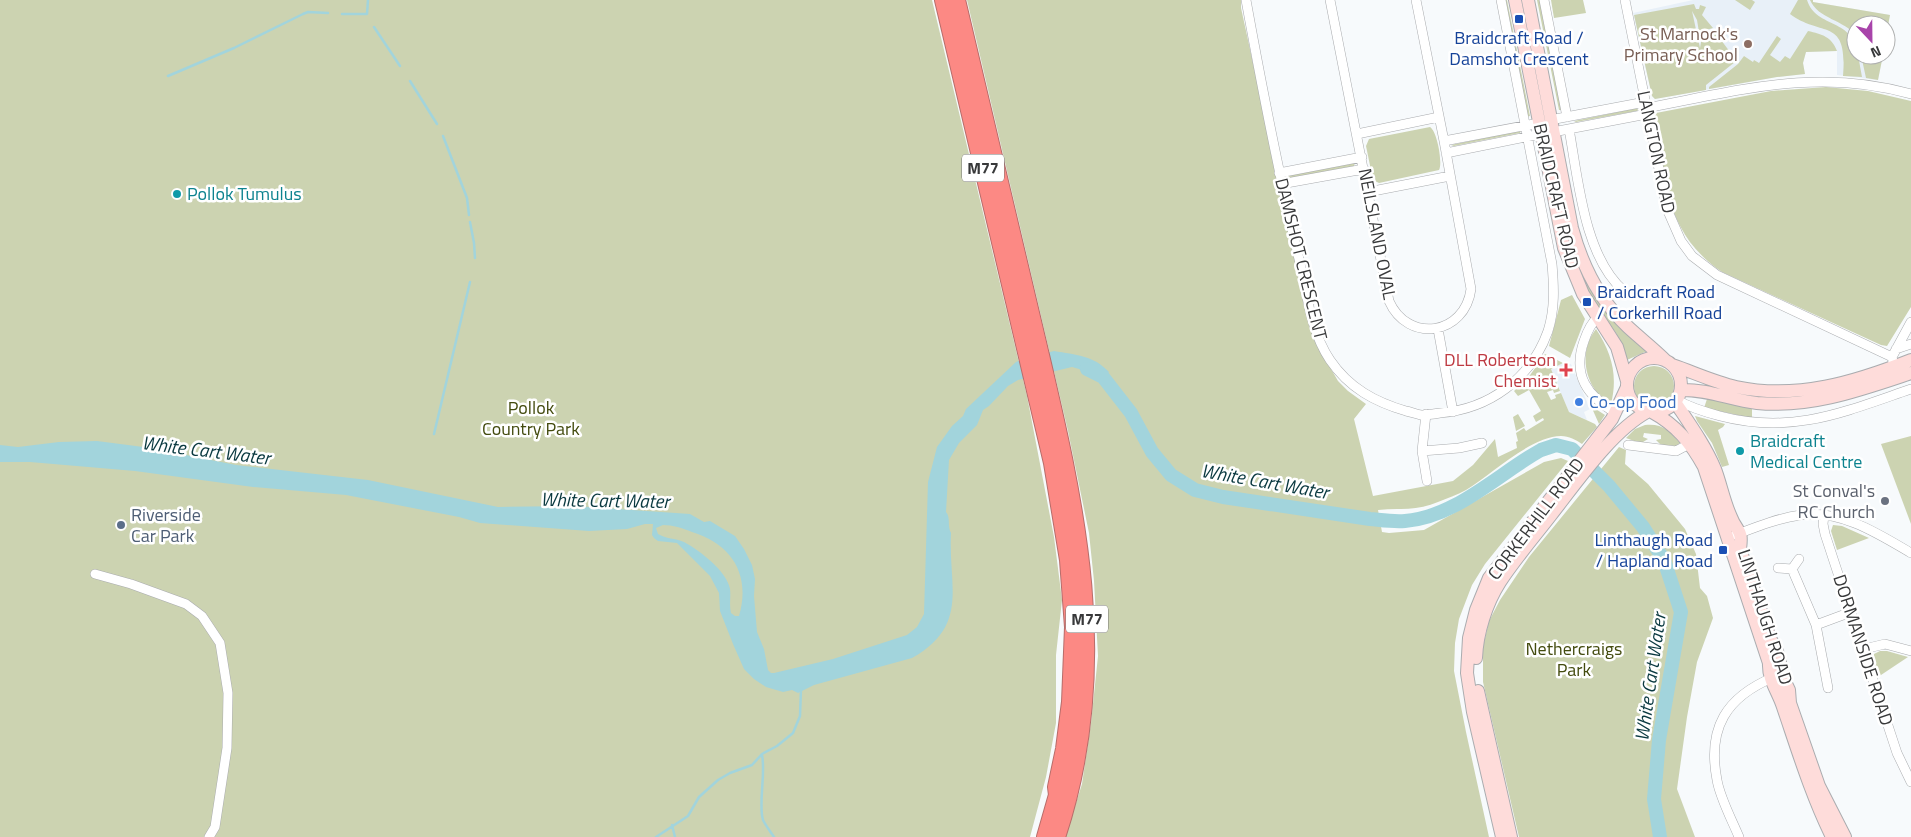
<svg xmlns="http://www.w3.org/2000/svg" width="1911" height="837" viewBox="0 0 1911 837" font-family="'Titillium Web',sans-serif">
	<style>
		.built { fill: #e8f0f8 }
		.green { fill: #ccd3b1 }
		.water { fill: #a2d4dc; fill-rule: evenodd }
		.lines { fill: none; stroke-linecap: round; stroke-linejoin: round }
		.stream { stroke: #a2d4dc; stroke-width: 2.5 }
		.river { stroke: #a2d4dc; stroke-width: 14 }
		.street-casing { stroke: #aaacaf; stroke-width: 10 }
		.secondary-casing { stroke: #aaacaf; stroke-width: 14 }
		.highway-casing { stroke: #b76d6a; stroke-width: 18 }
		.street { stroke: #fff; stroke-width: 9 }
		.secondary { stroke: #fedcda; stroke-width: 12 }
		.highway { stroke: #fc8984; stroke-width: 16 }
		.transit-dot { fill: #1a4fb4; stroke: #fff; stroke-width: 2 }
		.education-dot { fill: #8d6e63; stroke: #fff; stroke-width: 2 }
		.culture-dot { fill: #0f9aa8; stroke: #fff; stroke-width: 2 }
		.health-dot { fill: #e0444e; stroke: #fff; stroke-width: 2 }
		.shop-dot { fill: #3f7fe0; stroke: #fff; stroke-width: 2 }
		.worship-dot { fill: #6b7280; stroke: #fff; stroke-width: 2 }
		.service-dot { fill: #5c6f8a; stroke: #fff; stroke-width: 2 }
		.labels { text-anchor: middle; stroke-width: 5; stroke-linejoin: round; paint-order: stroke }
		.shield { fill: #fff; stroke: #747475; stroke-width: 1 }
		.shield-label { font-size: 16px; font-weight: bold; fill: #38393a }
		.education-label { font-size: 18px; fill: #785e54; stroke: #fff; text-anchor: end }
		.transit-label { font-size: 18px; fill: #164399; stroke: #fff }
		.street-label { font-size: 18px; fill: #38393a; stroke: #fff }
		.culture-label { font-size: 18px; fill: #0d838f; stroke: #fff; text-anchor: start }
		.health-label { font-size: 18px; fill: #be3a42; stroke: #fff; text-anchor: end }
		.shop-label { font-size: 18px; fill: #366cbe; stroke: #fff; text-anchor: start }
		.park-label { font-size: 18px; fill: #434b0e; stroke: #fff }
		.worship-label { font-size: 18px; fill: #5b616d; stroke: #fff; text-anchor: end }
		.service-label { font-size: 18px; fill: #4e5e75; stroke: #fff; text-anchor: start }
		.water-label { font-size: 19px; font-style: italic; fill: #0a3940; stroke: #fff }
	</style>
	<rect width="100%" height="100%" fill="#f7fafc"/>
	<!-- built -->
	<path class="built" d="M 1693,0 L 1813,0 L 1813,2 L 1890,15 L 1886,36 L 1886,25 L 1856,25 L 1856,55 L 1883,55 L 1878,80 L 1837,75 L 1837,51 L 1806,52 L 1803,63 L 1805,74 L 1777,77 L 1655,99 L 1652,96 L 1633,13 Z
		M 1563,363 L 1571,364 L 1590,409 L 1584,412 L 1587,420 L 1569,412 L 1550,368 Z"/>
	<!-- green -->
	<path class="green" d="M 0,0 L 932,0 L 1027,396 L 1054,537 L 1062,600 L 1056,655 L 1056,723 L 1046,777 L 1030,837 L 0,837 Z
		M 967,0 L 1241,0 L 1241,8 L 1313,338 L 1338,381 L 1348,391 L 1366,404 L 1354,419 L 1373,496 L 1453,481 L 1473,465 L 1495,439 L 1498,457 L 1517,448 L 1516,442 L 1518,441 L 1516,433 L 1524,428 L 1526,431 L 1544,420 L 1543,418 L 1536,422 L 1533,416 L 1541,411 L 1529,390 L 1518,396 L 1514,391 L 1528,378 L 1545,354 L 1563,363 L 1551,369 L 1560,391 L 1554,393 L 1553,390 L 1547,392 L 1551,400 L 1556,398 L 1555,395 L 1561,393 L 1569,412 L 1595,424 L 1597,427 L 1582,444 C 1576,440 1569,436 1561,436 C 1531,436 1491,475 1466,490 C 1457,495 1447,498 1438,502 C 1418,511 1399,508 1378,510 L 1382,532 L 1389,533 L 1424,530 L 1544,462 L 1561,458 L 1568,461 L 1485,564 L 1472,585 L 1459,619 L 1455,643 L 1454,671 L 1466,732 L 1489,837 L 1065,837 L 1082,784 L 1091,723 L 1098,656 L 1094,581 L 1089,533 L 1068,431 Z
		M 1504,0 L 1507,0 L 1530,116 L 1526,117 Z
		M 1537,0 L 1541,0 L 1562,110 L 1559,110 Z
		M 1551,0 L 1583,0 L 1586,13 L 1554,18 Z
		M 1735,0 L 1752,0 L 1755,2 L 1750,10 Z
		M 1798,0 L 1807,0 C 1816,29 1856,18 1856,55 L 1858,55 L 1862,77 L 1843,76 C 1848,16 1822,38 1790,14 Z
		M 1810,0 L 1813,0 L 1813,2 L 1890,15 L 1886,36 L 1886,25 L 1856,25 L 1856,36 C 1845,20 1818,19 1810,0 Z
		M 1694,4 L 1696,9 L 1699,9 L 1700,5 L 1706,7 L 1702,15 L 1713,28 L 1699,32 L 1697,20 L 1692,11 L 1700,48 L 1702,37 L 1715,32 L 1730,52 L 1738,57 L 1735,62 L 1706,85 L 1706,90 L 1655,99 L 1652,96 L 1634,15 Z
		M 1808,31 C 1822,34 1832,37 1837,51 L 1806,52 L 1803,63 L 1805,74 L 1777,77 L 1709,89 L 1709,87 L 1738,64 L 1744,56 L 1753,62 L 1754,60 L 1759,63 L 1777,36 L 1781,39 L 1770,55 L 1780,62 L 1785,56 L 1790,59 Z
		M 1861,55 L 1883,55 L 1878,80 L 1866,78 Z
		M 1826,87 L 1868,91 L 1911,101 L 1911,307 L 1887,346 L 1881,345 L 1722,272 C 1666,234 1665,181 1653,120 L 1656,113 L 1771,91 Z
		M 1637,108 L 1638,110 L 1637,111 L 1576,122 L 1574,121 Z
		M 1430,127 C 1437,131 1443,163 1439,170 L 1379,183 L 1373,180 L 1366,146 L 1369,139 Z
		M 1521,130 L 1520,133 L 1454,146 L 1451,145 Z
		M 1355,163 L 1354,166 L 1288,179 L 1287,177 L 1289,175 Z
		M 1587,284 L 1647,351 L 1627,360 L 1616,333 L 1586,288 Z
		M 1572,295 L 1585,319 L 1570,358 L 1549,346 L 1561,300 Z
		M 1596,329 C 1612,353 1618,376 1611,404 C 1585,390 1577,353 1596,329 Z
		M1634 386a20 20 0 1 1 40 0a20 20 0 1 1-40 0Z
		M 1708,396 L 1752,406 L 1752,418 L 1704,408 Z
		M 1591,406 L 1605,415 L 1599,424 Z
		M 1518,414 L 1525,426 L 1516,431 L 1513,417 Z
		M 1695,416 L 1725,424 L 1723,427 L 1718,430 L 1729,465 L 1722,467 L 1712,443 L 1697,421 Z
		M 1645,425 C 1662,423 1670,431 1680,443 L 1676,446 L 1661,445 L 1656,440 L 1661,439 L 1661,435 L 1644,433 L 1643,437 L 1648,439 L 1643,442 L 1637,442 L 1626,438 L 1635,429 Z
		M 1911,436 L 1911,524 L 1881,444 Z
		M 1619,447 L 1626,450 L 1625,464 L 1648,484 L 1685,529 L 1696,554 L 1700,588 L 1707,596 L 1713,618 L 1697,662 L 1687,717 L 1677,789 L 1695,837 L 1519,837 L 1483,682 L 1483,647 L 1489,621 L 1500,600 L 1529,557 Z
		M 1833,525 L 1842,526 L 1869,538 L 1837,550 L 1831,531 Z
		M 1880,651 L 1887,651 L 1908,657 L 1878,677 L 1873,658 L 1874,654 Z"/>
	<!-- water -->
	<path class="water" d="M 1054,351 C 1076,355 1093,355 1109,372 L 1100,382 L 1079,369 L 1072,367 L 1018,380 L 1008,386 L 989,406 L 983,410 L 977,425 L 959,443 L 949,460 L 946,512 C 951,518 947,526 951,533 C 948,586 970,625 912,658 L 814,685 L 798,693 L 792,690 L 783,692 L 766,687 L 754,679 L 744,669 L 733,644 L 720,611 L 719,593 L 710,576 L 677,543 L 658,541 L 654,538 L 652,535 L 653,524 L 645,524 L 627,529 L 589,531 L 480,523 L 459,517 L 346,495 L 253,487 L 135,471 L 30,462 L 0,462 L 0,445 L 18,447 L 59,442 L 97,441 L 151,448 L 236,465 L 368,480 L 498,507 L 574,506 L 690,514 L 704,522 L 710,521 L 735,536 L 744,549 L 752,565 L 755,579 L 754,596 L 757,632 L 764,649 L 768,670 L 771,673 L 774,673 L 833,659 L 907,635 L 917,627 L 924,614 L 928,482 L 937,447 L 952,426 L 963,416 L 966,409 L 1016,362 L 1023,359 ZM 663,525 C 673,525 682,528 692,532 C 732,544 751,575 739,616 L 735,616 L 731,613 C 729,605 731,597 730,589 C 727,571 699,550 684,542 C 675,538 666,539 658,534 L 656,528 Z"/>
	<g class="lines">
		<!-- stream -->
		<path class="stream" d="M 342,14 L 367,14 L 368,0
			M 374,27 L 400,66
			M 168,76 L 234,48 L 303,14 L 308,12 L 328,13
			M 410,81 L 437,124
			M 443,136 L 467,198 L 469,215
			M 470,222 L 474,243 L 475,258
			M 434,434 L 470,282
			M 762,755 C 766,774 758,804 763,820 C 766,826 770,831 774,837
			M 672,825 L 675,837
			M 656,837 L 688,816 L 699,797 L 718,780 L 730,773 L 752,765 L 762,754 L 777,746 L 793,733 L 800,716 L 801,689"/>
		<!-- river -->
		<path class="river" d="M 1087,369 L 1103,377 L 1131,413 L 1152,452 L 1171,475 L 1195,490 L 1223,497 L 1370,519 C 1381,520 1393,522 1405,521 C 1456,517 1498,474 1541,450 L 1556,445 L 1572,449 L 1609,486 L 1643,527 L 1664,560 L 1681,612 L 1659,740 L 1654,799 L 1660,837"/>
		<!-- street casing -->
		<g class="street-casing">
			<path id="street" d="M 1246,0 C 1262,88 1279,176 1300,263 C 1307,295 1311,332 1330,360 C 1349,388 1375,402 1406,411 C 1411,412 1416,414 1421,415 C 1427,415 1434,414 1440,413 C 1489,409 1531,379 1548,331 C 1555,309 1554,287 1552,264 L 1501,0
				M 1330,0 L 1389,301 C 1408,344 1465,335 1471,289 L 1444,141 L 1416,0
				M 1544,0 L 1567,117
				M 1625,0 L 1667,209 L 1681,241 L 1692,256 L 1717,275 L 1892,357
				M 1646,108 C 1738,91 1818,67 1911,94
				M 1550,120 L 1645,102
				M 1569,129 C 1578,178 1584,257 1624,291
				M 1553,132 L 1647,114
				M 1357,134 L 1439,117
				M 1444,141 L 1539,123
				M 1446,153 L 1541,134
				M 1279,173 L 1362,157
				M 1281,184 L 1364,169
				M 1368,192 L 1450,176
				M 1598,317 C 1591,323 1587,332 1584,341 C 1572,375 1587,396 1616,413
				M 1438,329 L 1453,412
				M 1896,349 L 1911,344
				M 1893,362 L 1892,357 L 1911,322
				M 1677,400 C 1691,408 1705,412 1720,416 C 1792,435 1844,412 1911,389
				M 1426,414 L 1422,451 L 1427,481
				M 1628,445 L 1676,451 L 1693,442
				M 1422,451 L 1459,448 L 1482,443
				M 1824,515 L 1823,524 L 1825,534 L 1897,753 L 1911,782
				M 1735,535 C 1756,527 1778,518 1801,515 C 1842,510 1877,533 1911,553
				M 1778,568 L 1792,569 L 1799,559
				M 1792,569 L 1816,625 L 1828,688
				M 95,574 L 131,584 L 186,604 L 202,616 L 220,643 L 228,693 L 227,748 L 215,827 L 209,837
				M 1816,625 L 1851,612
				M 1864,649 L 1885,644 L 1911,651
				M 1739,837 C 1732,820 1720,798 1717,780 C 1707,728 1726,697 1774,677"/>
		</g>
		<!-- secondary casing -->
		<g class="secondary-casing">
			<path id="secondary" d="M 1515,0 L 1564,248 L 1583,294 L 1617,347 L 1627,381
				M 1528,0 L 1572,228 C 1582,265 1600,301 1628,327 C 1641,339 1654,349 1666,361
				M1627 385a27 27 0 1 1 54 0a27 27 0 1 1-54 0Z
				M 1672,365 C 1693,372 1714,382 1736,387 C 1797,400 1855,382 1911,360
				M 1681,390 C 1707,389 1731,400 1757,403 C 1811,408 1860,390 1911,373
				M 1675,402 C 1689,423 1705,445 1715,469 C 1721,485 1724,502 1731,517 C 1737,533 1743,528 1740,549 L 1770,638 L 1777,651 L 1780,662 L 1780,671 L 1789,690 L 1790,703 L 1819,786 L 1845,837
				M 1652,412 C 1676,425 1691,443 1704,467 L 1769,663 C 1768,680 1778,691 1783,707 C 1798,751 1811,794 1832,837
				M 1476,658 C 1477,633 1486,604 1500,582 C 1515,559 1534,537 1551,515 C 1577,482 1611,432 1647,412
				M 1478,691 L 1511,837
				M 1502,837 L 1473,712 L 1467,673 L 1469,638 L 1476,610 L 1489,578 L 1612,419 L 1627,387"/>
		</g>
		<!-- highway casing -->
		<g class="highway-casing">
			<path id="highway" d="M 943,0 L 1052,463 L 1068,560 L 1073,627 L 1070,702 L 1064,749 L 1056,787 L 1057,795 L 1045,837
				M 957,0 C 981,105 1006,209 1031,313 C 1073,491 1117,657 1057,837"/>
		</g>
		<!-- street -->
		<use href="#street" class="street"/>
		<!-- secondary -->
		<use href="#secondary" class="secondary"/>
		<!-- highway -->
		<use href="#highway" class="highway"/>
	</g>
	<!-- markers -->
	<g class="transit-dot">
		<rect x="1514" y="14" width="10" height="10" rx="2.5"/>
		<rect x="1582" y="297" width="10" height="10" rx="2.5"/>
		<rect x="1718" y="545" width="10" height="10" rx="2.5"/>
	</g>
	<circle class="education-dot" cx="1748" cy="44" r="5"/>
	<g class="culture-dot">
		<circle cx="177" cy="194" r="5"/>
		<circle cx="1740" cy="451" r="5"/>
	</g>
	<path class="health-dot" d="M1563.5 362.5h5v5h5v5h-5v5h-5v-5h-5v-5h5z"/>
	<circle class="shop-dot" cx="1579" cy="402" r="5"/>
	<circle class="worship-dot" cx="1885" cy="501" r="5"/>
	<circle class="service-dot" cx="121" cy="525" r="5"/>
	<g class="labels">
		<!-- shield labels -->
		<g class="shield">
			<rect x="962" y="154.5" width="42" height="27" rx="4"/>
			<rect x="1066" y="605.5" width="42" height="27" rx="4"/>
		</g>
		<g class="shield-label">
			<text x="983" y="174">M77</text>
			<text x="1087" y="625">M77</text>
		</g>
		<!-- education labels -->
		<g class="education-label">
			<text x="1738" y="40">St Marnock's<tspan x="1738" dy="21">Primary School</tspan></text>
		</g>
		<!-- transit labels -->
		<g class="transit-label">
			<text x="1519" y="44">Braidcraft Road /<tspan x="1519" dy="21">Damshot Crescent</tspan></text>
			<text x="1597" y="298" text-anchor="start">Braidcraft Road<tspan x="1597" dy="21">/ Corkerhill Road</tspan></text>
			<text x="1713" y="546" text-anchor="end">Linthaugh Road<tspan x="1713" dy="21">/ Hapland Road</tspan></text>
		</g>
		<!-- street labels -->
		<g class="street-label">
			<text transform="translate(1656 152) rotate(78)" y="6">LANGTON ROAD</text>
			<text transform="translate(1556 196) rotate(77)" y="6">BRAIDCRAFT ROAD</text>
			<text transform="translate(1377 234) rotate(79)" y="6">NEILSLAND OVAL</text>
			<text transform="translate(1301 259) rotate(76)" y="6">DAMSHOT CRESCENT</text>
			<text transform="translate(1536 519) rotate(-53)" y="6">CORKERHILL ROAD</text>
			<text transform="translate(1765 617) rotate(72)" y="6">LINTHAUGH ROAD</text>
			<text transform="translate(1863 650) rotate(72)" y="6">DORMANSIDE ROAD</text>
		</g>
		<!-- culture labels -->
		<g class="culture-label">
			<text x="187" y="200">Pollok Tumulus</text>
			<text x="1750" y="447">Braidcraft<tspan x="1750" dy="21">Medical Centre</tspan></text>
		</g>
		<!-- health labels -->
		<g class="health-label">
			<text x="1556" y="366">DLL Robertson<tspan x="1556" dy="21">Chemist</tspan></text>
		</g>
		<!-- shop labels -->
		<g class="shop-label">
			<text x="1589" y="408">Co-op Food</text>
		</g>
		<!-- park labels -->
		<g class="park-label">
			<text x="531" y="414">Pollok<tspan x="531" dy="21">Country Park</tspan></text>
			<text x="1574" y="655">Nethercraigs<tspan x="1574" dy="21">Park</tspan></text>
		</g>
		<!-- worship labels -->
		<g class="worship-label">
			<text x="1875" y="497">St Conval's<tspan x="1875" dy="21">RC Church</tspan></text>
		</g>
		<!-- service labels -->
		<g class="service-label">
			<text x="131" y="521">Riverside<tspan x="131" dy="21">Car Park</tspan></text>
		</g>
		<!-- water labels -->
		<g class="water-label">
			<text transform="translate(206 450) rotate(7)" y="7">White Cart Water</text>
			<text transform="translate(1265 481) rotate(10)" y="7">White Cart Water</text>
			<text transform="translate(605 500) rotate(1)" y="7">White Cart Water</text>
			<text transform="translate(1650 677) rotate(-82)" y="7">White Cart Water</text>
		</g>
	</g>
	<!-- north arrow -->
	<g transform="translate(1871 40) rotate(158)"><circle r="24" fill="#ffffff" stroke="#afb0b0"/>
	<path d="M0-4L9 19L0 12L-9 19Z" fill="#a844aa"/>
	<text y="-8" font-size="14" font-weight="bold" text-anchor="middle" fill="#38393a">N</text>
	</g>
</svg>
